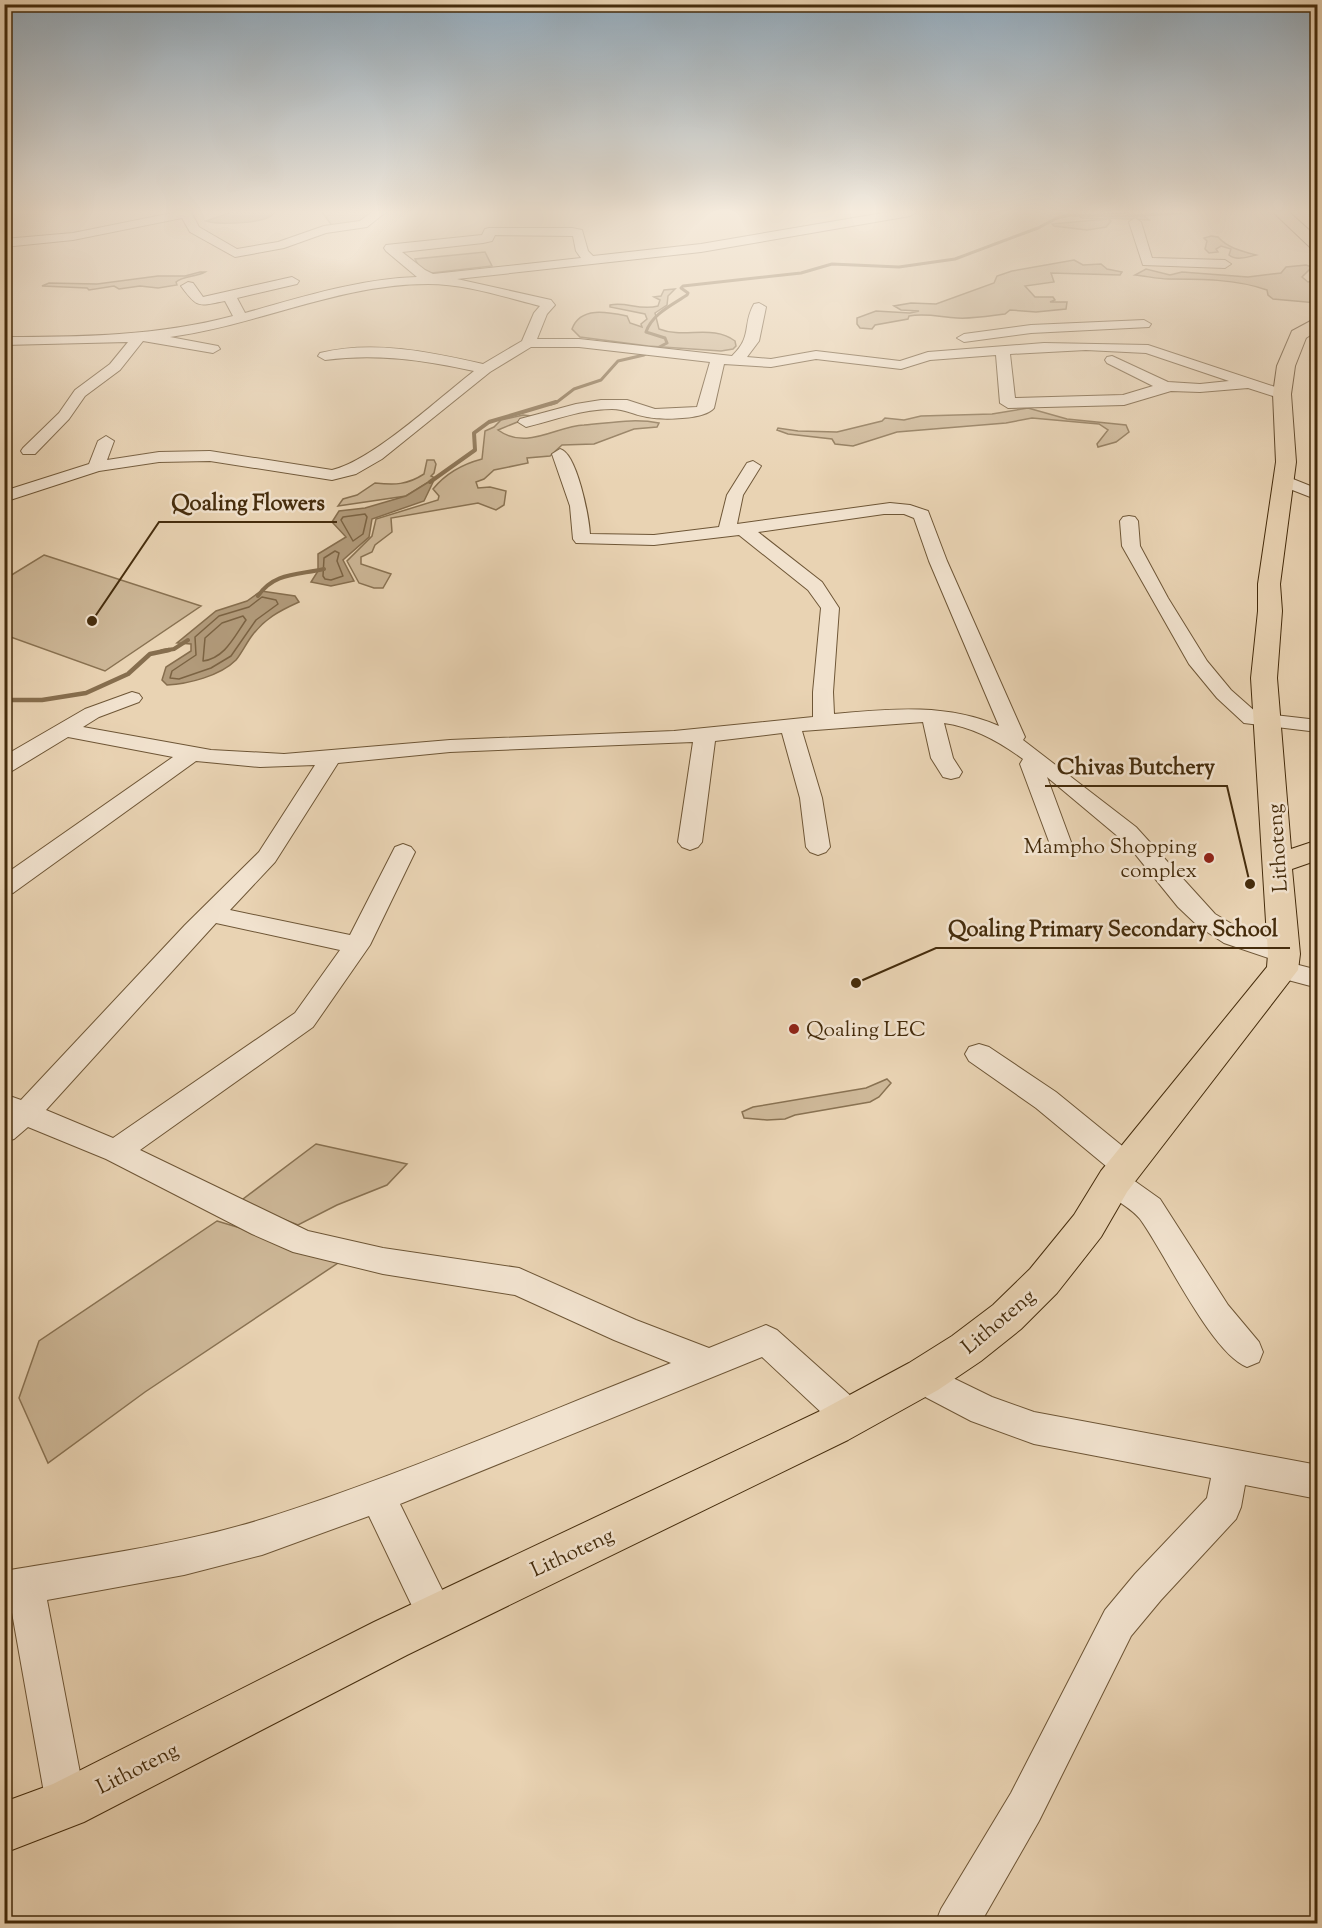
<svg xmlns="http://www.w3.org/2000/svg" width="1322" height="1928" viewBox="0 0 1322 1928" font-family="'Sorts Mill Goudy',serif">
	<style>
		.green { fill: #cdb797; stroke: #897252; stroke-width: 1.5 }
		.water { fill: #b19a7a; stroke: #866e4e; stroke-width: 1.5 }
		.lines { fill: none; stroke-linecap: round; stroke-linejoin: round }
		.shore { stroke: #7b6343; stroke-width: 1.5 }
		.stream-far2 { stroke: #866e4e; stroke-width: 3 }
		.stream-far1 { stroke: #866e4e; stroke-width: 4 }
		.stream { stroke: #866e4e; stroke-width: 4.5 }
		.minor-casing { stroke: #6e5636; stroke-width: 2 }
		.major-casing { stroke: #452c0c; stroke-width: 2 }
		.minor { fill: #f1e2ce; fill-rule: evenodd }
		.major { fill: #e9d3b3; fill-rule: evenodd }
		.poi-dot { fill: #8f2418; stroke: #f1e2ce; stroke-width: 2 }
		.labels { text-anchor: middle; stroke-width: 5; stroke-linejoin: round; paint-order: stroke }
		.poi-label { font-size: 21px; fill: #452c0c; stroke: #f1e2ce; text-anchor: end }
		.street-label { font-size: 21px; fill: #452c0c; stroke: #f1e2ce }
		.leader { fill: none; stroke: #452c0c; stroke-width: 2 }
		.callout-dot { fill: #452c0c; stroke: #f1e2ce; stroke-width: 2 }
		.callout-label { font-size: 22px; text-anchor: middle; font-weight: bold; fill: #452c0c; stroke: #f1e2ce; stroke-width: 5; stroke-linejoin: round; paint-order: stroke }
	</style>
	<rect width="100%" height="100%" fill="#e9d3b3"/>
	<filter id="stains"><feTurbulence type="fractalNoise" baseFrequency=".00333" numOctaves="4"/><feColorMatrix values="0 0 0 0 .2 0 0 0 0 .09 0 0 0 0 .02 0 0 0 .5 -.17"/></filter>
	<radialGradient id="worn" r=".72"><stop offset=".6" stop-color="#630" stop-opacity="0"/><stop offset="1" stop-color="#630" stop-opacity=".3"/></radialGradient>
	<!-- green -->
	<path class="green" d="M 322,212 L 376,212 L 359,224 L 333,227 Z
		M 1124,213 L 1144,216 L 1149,220 L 1108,218 L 1111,221 L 1106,227 L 1087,230 L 1054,226 L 1052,224 L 1107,219 L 1082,218 L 1076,215 Z
		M 1211,236 L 1218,237 C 1228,248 1241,251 1256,255 C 1248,257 1236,261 1229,255 L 1231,249 L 1221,246 L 1216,249 L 1218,252 L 1209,253 L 1205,249 L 1207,241 L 1204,238 Z
		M 485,252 L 492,266 L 423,274 L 415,259 Z
		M 1074,260 L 1083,265 L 1101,264 L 1107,269 L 1122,272 L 1120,275 L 1051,273 L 1054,282 L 1025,286 L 1035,297 L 1053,297 L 1055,300 L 1050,302 L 1067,302 L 1066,309 L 1036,312 L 1010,310 L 1005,314 C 989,316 974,319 957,318 C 940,317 926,313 909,316 L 908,319 L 875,325 L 872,329 L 860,328 L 857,324 L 857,318 L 876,311 L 910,313 L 919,311 L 901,310 L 894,306 L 911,303 L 936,304 L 994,283 L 997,276 L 1012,271 Z
		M 1306,265 L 1312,267 L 1302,277 L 1308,282 L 1317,280 L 1317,303 L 1273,299 L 1268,295 L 1267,290 C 1236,279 1200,279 1168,279 C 1158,279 1146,276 1135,275 L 1146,269 L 1170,275 L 1182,272 L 1248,277 L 1281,273 L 1286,267 Z
		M 200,272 L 205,272 C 196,277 183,276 176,282 L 177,285 L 158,288 L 140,286 L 119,289 L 114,286 L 89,290 L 87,288 L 42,286 L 49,283 L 97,284 L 158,276 L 185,276 Z
		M 675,289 L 668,296 L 667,305 L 655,313 L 659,329 C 684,339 713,324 735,341 L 736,346 L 733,349 L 721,351 L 648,346 L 580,337 L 572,329 C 580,306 608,312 627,316 L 630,323 L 642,327 L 641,324 L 647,319 L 645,314 L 610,307 L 610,305 C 626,301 639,311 658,306 L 660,300 L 654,297 L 661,296 L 664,290 Z
		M 1028,408 L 1067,419 L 1126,425 L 1129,432 L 1116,442 L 1098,447 L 1097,444 L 1108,430 L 1099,424 L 1032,418 L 1006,423 L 897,432 L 853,446 L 835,444 L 832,439 L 788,434 L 777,430 L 778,428 L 798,431 L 837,432 L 882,421 L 885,418 L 904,420 L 921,416 L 992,414 Z
		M 523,415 L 532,416 L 498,430 C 527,451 556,426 584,425 C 610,423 634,418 659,423 L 657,427 L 634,429 L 594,444 L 562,445 L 550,456 L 527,458 L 528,463 L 494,470 L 484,479 L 476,482 L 478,488 L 490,487 L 506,491 L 504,505 L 496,510 L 478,503 L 391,518 L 392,532 L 375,545 L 372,552 L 361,557 L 361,564 L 391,574 L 383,588 L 374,588 L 359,583 L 347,561 L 372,536 L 376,519 L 438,500 L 439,496 L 433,489 C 446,473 463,464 482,459 L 485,431 L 494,427 L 501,420 Z
		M 427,460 L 434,460 L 436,464 L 434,473 L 431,476 L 435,478 L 406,496 L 338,506 L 343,499 L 357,495 L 375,483 C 395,485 407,485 424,474 Z
		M 44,555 L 201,606 L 105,671 L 5,635 L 5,579 Z
		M 887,1079 L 891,1083 L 879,1097 L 870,1102 L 795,1115 L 785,1119 L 767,1120 L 744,1118 L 742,1112 L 753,1107 L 866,1088 Z
		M 316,1144 L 407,1164 L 387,1185 L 337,1205 L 298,1225 L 239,1202 Z
		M 217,1221 L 344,1259 L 145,1392 L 48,1463 L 19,1398 L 39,1341 Z"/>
	<!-- water -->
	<path class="water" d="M 232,212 L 270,212 L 274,213 C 267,224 219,225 206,221 Z
		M 435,478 L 424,501 L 372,519 L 369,537 L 343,560 L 354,581 L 331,586 L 311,582 L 318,571 L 318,554 L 346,537 L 332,522 L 339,511 L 365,508 L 406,496 Z
		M 261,591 L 295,596 L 299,602 C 279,611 264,619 251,637 C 246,644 241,654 236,660 C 220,676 188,684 167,685 L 162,680 L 166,667 L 191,651 L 191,644 L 177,643 L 216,611 L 247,601 Z"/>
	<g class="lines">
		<!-- shore -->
		<path class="shore" d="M 365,514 L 367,517 L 363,534 L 353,541 L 341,520 L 343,517 Z
			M 335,551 L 339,553 L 337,561 L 343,576 L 331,580 L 325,579 L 323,576 L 324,558 Z
			M 262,597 L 276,600 L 278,604 L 256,620 L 231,656 L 211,668 L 179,679 L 170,678 L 172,671 L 196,655 L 195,637 L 219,616 L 249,607 Z
			M 243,616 L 246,620 C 234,637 225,658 203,661 L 205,638 L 222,623 Z"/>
		<!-- stream-far2 -->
		<path class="stream-far2" d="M 551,404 L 557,402 L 574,389 L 601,380 L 618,361 L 644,355 L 667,343 L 665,338 L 646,332 C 652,314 672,305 687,295 L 688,293 L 681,288 L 683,286 L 801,273 L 832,264 L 899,267 L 955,259 L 1038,228 L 1057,218 L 1070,215 L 1124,216 L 1181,213"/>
		<!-- stream-far1 -->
		<path class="stream-far1" d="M 430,482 L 475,450 L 474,433 L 489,422 L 556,402
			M 258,596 C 274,572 299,575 324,569
			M 162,651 L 174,649 L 188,640"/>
		<!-- stream -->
		<path class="stream" d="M 4,700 L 42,700 L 86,693 L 128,674 L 150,654 L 169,650"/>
		<!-- minor casing -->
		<g class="minor-casing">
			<path id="minor" d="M 177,212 L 191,212 L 199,227 L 237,249 L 278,242 L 324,226 L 360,221 L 372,212 L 386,212 L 367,227 L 326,233 L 284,248 L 235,257 L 190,232 L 182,218 L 73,240 L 4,247 L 4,239 L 73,233 Z
				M 889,212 L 916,212 L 910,216 L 701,252 L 457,279 L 551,300 L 555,305 L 547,314 L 537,339 L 579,339 L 732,356 C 753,336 742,325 754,304 L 759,303 L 766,307 L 759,341 L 747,357 L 771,359 L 816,351 L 900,361 L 928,352 L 1044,343 L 1148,345 L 1287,391 L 1290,394 L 1282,399 L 1248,388 L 1200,392 L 1171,391 L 1124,405 L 1008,408 L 1000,403 L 996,355 L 930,360 L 901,369 L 816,359 L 771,367 L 724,364 L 714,408 C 704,420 662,420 647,417 C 634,415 625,409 612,409 C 582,409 555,420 526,427 L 518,422 L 520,419 L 576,404 L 601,400 L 627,400 L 655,409 L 697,407 L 710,362 L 579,347 L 531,347 L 490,372 L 382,459 L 356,474 L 332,480 L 210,461 L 159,462 L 99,471 L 4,502 L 4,491 L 89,464 L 98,441 L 106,436 L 114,441 L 107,460 L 159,452 L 210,451 L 332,470 C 372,461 439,398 474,371 C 424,360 376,353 325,360 L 318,356 L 320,353 C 374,340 430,352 483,364 L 522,341 L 534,313 L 540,306 C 504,297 466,284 428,284 C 339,284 258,325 170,337 L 218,346 L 220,349 L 213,353 L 143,341 L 120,370 L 85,396 L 69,419 L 35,454 L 23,454 L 21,451 L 23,448 L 59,413 L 75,390 L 110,364 L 128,342 L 4,345 L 4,337 C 81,337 158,336 233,316 L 225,301 C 198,306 198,309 181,286 L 188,282 L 193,283 L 203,297 L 292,277 L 299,281 L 297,284 L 237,298 L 245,313 C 302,297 358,279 417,277 L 386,251 L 384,248 L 386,245 L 482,235 L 485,229 L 489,228 L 572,228 L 582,230 L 588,251 L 593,256 L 701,244 ZM 495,235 L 573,236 L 576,251 L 581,258 L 433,274 L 425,270 L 402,252 L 483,243 L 492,241 ZM 1086,350 L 1146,353 L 1229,381 L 1200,384 L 1168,382 L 1112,356 L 1107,357 L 1105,360 L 1107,363 L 1153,386 L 1123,395 L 1015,398 L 1010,354 Z
				M 1135,218 L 1141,222 L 1152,258 L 1225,260 L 1231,264 L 1225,268 L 1143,265 L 1129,222 Z
				M 1144,320 L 1151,324 L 1149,327 L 1031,333 L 964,342 L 957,338 L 964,334 L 1031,325 Z
				M 560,449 C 577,453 589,517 590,534 L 654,535 L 719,527 L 727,495 L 747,463 L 753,461 L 761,466 L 743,495 L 737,524 L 890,503 L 910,505 L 928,511 L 947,561 L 1025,737 L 1023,740 L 1136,827 L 1215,914 L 1242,930 L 1293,948 L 1297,954 L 1293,960 L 1287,962 L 1318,970 L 1318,988 L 1273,976 L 1269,970 L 1273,964 L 1280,962 L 1224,943 L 1198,926 L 1178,907 L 1127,844 L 1047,777 L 1071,842 L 1067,847 L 1059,850 L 1051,847 L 1020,764 L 1023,759 C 1000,742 973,727 944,723 L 953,758 L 962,772 L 959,777 L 951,779 L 943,777 L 931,758 L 923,722 L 802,731 L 822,798 L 830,847 L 826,852 L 818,855 L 810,852 L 806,847 L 800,798 L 782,733 L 715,741 L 702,842 L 698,847 L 690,850 L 682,847 L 678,842 L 693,742 L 450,752 L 338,763 L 275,862 L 230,910 L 350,935 L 395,847 L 403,844 L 411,847 L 415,852 L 370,945 L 313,1027 L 140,1150 L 308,1231 L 383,1248 L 519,1268 L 636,1320 L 709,1348 L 766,1325 L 777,1330 L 862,1406 L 867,1417 L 862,1428 L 850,1433 L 838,1428 L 762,1357 L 400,1504 L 455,1616 L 449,1629 L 436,1635 L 423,1629 L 369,1516 L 262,1555 L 184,1575 L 47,1600 L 86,1804 L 80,1818 L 66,1824 L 52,1818 L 46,1804 L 11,1607 L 4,1608 L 4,1571 C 91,1556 179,1545 263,1519 C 402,1475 536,1416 671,1363 L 614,1340 L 515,1295 L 383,1274 L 293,1252 L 252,1234 L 106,1159 L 28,1127 L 14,1139 L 4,1142 L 4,1094 L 21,1100 L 185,925 L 259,852 L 315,765 L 260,767 L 196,761 L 13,893 L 4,895 L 4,875 L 173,757 L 68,737 L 12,771 L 4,773 L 4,756 L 85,709 L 132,692 L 139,694 L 142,698 L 139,702 L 99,717 L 83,727 L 211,750 L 284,754 L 450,740 L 674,731 L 813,717 L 813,692 L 821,608 L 808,590 L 739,535 L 654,545 L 576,543 L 573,539 L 570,506 L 552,454 ZM 884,514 L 904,514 L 914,518 L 929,561 L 999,726 C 946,703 890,709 834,714 L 833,692 L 839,608 L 822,582 L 758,532 ZM 216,923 L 340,950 L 295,1013 L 113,1138 L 46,1110 Z
				M 1283,475 L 1318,489 L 1318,500 L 1277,484 L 1275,480 L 1277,476 Z
				M 1129,516 L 1135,517 L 1138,521 L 1140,546 L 1168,598 L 1207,661 L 1231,690 L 1257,713 L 1318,720 L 1318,732 L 1244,723 L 1217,698 L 1189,664 L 1122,546 L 1120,521 L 1123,517 Z
				M 979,1044 L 989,1047 L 1056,1092 L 1137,1158 L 1142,1166 L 1137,1174 L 1129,1177 L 1160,1199 L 1228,1305 L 1259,1342 L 1263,1352 L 1259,1362 L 1247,1367 C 1211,1353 1165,1253 1140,1219 C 1128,1204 1108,1199 1099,1182 L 1104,1173 L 1112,1171 L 1036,1108 L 969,1061 L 965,1054 L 969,1047 Z
				M 922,1363 L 992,1397 L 1034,1412 L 1318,1465 L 1318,1499 L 1245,1485 L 1241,1507 L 1236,1519 L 1161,1600 L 1131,1636 L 1039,1821 L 980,1924 L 935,1924 L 941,1909 L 1011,1793 L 1105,1610 L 1135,1574 L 1207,1498 L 1211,1478 L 1034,1444 L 971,1421 L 910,1389 L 905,1378 L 910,1367 Z"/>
		</g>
		<!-- major casing -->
		<g class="major-casing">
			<path id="major" d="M 1273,212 L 1289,212 L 1318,238 L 1318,251 L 1313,250 Z
				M 1318,317 L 1318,330 L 1306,338 L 1295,366 L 1291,394 L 1296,462 L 1280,584 L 1282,611 L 1277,678 L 1291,849 L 1318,840 L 1318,860 L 1292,869 L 1300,954 L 1298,970 L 1127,1192 L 1101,1237 L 1057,1293 L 1021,1329 L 981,1361 L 938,1390 L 848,1440 L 407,1655 L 84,1822 L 4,1853 L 4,1802 L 53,1784 L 374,1622 L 818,1412 L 909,1363 L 952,1336 L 993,1305 L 1030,1269 L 1074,1215 L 1101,1171 L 1267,967 L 1268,954 L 1251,678 L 1258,611 L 1258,584 L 1276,462 L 1273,394 L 1277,366 L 1292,331 Z"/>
		</g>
		<!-- minor -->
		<use href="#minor" class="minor"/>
		<!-- major -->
		<use href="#major" class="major"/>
	</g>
	<!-- sky -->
	<linearGradient id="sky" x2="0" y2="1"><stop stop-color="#92aabc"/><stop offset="0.44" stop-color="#f5ebdd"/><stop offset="1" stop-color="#f5ebdd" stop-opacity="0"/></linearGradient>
	<rect width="1322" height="482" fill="url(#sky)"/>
	<!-- markers -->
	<g class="poi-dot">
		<circle cx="1209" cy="858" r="6"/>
		<circle cx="794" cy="1029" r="6"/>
	</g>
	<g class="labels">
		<!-- poi labels -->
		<g class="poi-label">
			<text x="1197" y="853">Mampho Shopping<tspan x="1197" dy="24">complex</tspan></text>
			<text x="806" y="1036" text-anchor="start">Qoaling LEC</text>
		</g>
		<!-- street labels -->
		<g class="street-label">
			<text transform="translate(1277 848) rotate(-94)" y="7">Lithoteng</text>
			<text transform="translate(998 1321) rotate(-40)" y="7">Lithoteng</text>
			<text transform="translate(572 1552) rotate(-25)" y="7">Lithoteng</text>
			<text transform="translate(137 1768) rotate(-27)" y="7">Lithoteng</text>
		</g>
	</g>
	<!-- callouts -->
	<path class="leader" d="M92 621L159 522H337M1250 884L1227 786H1045M856 983L936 948H1290"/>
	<g class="callout-dot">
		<circle cx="92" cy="621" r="6"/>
		<circle cx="1250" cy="884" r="6"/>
		<circle cx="856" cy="983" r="6"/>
	</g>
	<g class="callout-label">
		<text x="248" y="510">Qoaling Flowers</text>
		<text x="1136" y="774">Chivas Butchery</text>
		<text x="1113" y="936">Qoaling Primary Secondary School</text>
	</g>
	<!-- margin -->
	<rect width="1322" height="1928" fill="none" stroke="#e9d3b3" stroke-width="24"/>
	<rect x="6" y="6" width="1310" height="1916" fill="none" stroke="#452c0c" stroke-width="3"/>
	<rect x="12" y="12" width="1298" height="1904" fill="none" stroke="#452c0c" stroke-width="1.5"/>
	<rect width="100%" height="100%" filter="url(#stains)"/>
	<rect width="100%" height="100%" fill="url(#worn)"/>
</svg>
